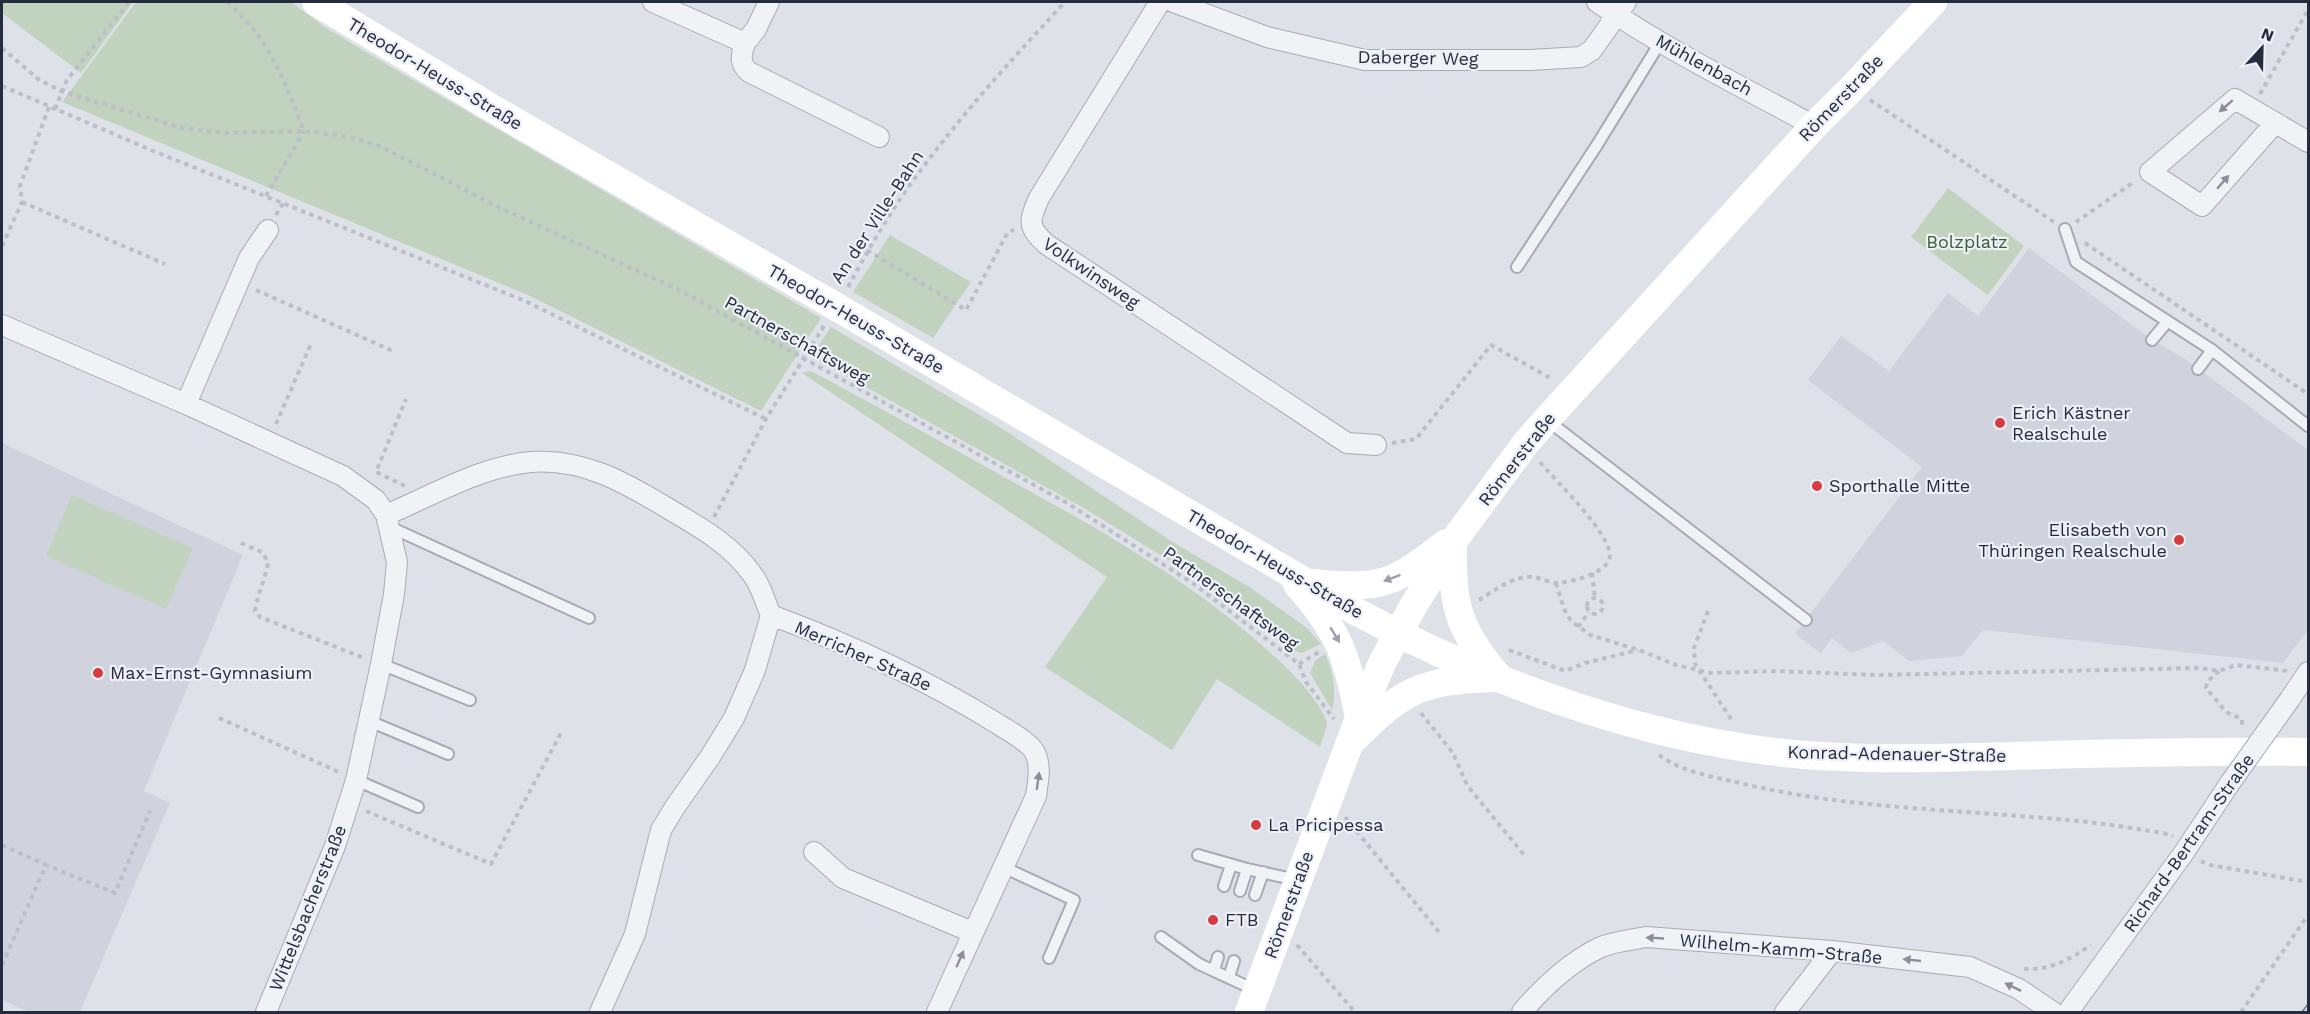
<svg xmlns="http://www.w3.org/2000/svg" width="2310" height="1014" viewBox="0 0 2310 1014" font-family="'Work Sans',sans-serif">
	<style>
		.built { fill: #d0d3dd }
		.green { fill: #c1d3bf }
		.lines { fill: none; stroke-linecap: round; stroke-linejoin: round }
		.service-casing { stroke: #a7abb6; stroke-width: 14 }
		.minor-casing { stroke: #a7abb6; stroke-width: 22 }
		.path { stroke: #bcbfc7; stroke-width: 4; stroke-dasharray: 4.5 4.5; stroke-linecap: butt }
		.service { stroke: #f1f2f6; stroke-width: 10 }
		.minor { stroke: #f1f2f6; stroke-width: 20 }
		.secondary { stroke: #fff; stroke-width: 28 }
		.tram { stroke: #777e93; stroke-width: 1.5 }
		.minor-bridge-casing { stroke: #a7abb6; stroke-width: 22; stroke-linecap: butt }
		.minor-bridge { stroke: #f1f2f6; stroke-width: 20 }
		.oneway { fill: #8c8f9b }
		.oneway2 { fill: #9da0a9 }
		.poi-dot { fill: #d43c3f; stroke: #edf0f6; stroke-width: 2 }
		.labels { text-anchor: middle; stroke-width: 4.5; stroke-linejoin: round; paint-order: stroke }
		.street-label { font-size: 18px; fill: #262c40; stroke: #edf0f6 }
		.park-label { font-size: 18px; fill: #355c33; stroke: #edf0f6 }
		.poi-label { font-size: 18px; fill: #262c40; stroke: #edf0f6; text-anchor: start }
	</style>
	<rect width="100%" height="100%" fill="#dee1e8"/>
	<!-- built -->
	<path class="built" d="M 2029,248 L 2152,340 L 2184,358 L 2308,450 L 2308,630 L 2283,663 L 1983,630 L 1962,656 L 1909,661 L 1883,641 L 1851,653 L 1832,638 L 1821,653 L 1795,634 L 1922,467 L 1808,380 L 1841,336 L 1889,371 L 1948,293 L 1978,316 Z
		M 2,443 L 243,555 L 144,791 L 170,803 L 80,1012 L 29,1012 L 2,1000 Z"/>
	<!-- green -->
	<path class="green" d="M 2,2 L 133,2 L 81,73 L 2,13 Z
		M 136,2 L 291,2 L 326,28 L 391,67 L 821,318 L 761,411 L 528,295 L 62,102 Z
		M 1948,188 L 2024,246 L 1988,295 L 1911,237 Z
		M 890,235 L 971,282 L 933,338 L 853,292 Z
		M 831,327 L 1003,429 L 1171,541 L 1251,588 L 1307,628 L 1321,644 L 1302,653 L 1291,650 L 1191,574 L 1089,511 L 821,362 L 816,358 L 815,351 Z
		M 808,371 L 813,372 C 884,410 954,449 1024,488 C 1106,533 1187,580 1258,642 C 1283,664 1312,689 1326,720 L 1327,725 L 1320,747 L 1217,679 L 1172,750 L 1045,667 L 1107,577 L 802,373 Z
		M 72,495 L 193,548 L 166,609 L 46,556 Z
		M 1325,654 C 1333,671 1337,691 1332,710 L 1310,673 L 1315,661 Z"/>
	<g class="lines">
		<!-- service casing -->
		<g class="service-casing">
			<path id="service" d="M 2065,229 L 2076,262 L 2212,350 L 2308,426
				M 1517,267 L 1597,145 L 1661,41
				M 2152,340 L 2167,322
				M 2198,369 L 2212,350
				M 1547,420 L 1806,620
				M 390,527 L 589,618
				M 381,664 L 470,700
				M 369,721 L 448,754
				M 356,780 L 418,807
				M 1198,855 L 1247,869 L 1297,880
				M 1003,867 L 1074,900 L 1049,958
				M 1224,886 L 1231,865
				M 1240,891 L 1247,869
				M 1255,895 L 1263,872
				M 1161,937 L 1199,964 L 1255,990
				M 1214,970 L 1218,957
				M 1229,977 L 1234,961"/>
		</g>
		<!-- minor casing -->
		<g class="minor-casing">
			<path id="minor" d="M 653,2 L 745,43 C 741,55 739,63 749,72 L 879,137
				M 1160,2 L 1039,198 C 1029,221 1027,226 1046,244 L 1347,443 L 1376,445
				M 1173,2 L 1267,37 L 1365,60 L 1530,60 L 1581,57 L 1592,50 L 1626,2
				M 1597,2 C 1665,49 1741,86 1814,126
				M 745,43 L 756,29 L 769,2
				M 2275,123 L 2202,206 L 2150,172 L 2235,99 L 2308,142
				M 2,325 L 186,404 L 343,476 L 376,500 L 386,515 L 397,562 L 394,594 L 381,664 L 356,780 L 335,846 L 266,1012
				M 186,404 L 249,258 L 268,230
				M 386,515 C 431,496 482,466 531,462 C 586,458 629,485 674,512 C 703,529 732,546 752,574 C 761,585 765,602 771,615
				M 771,615 C 849,644 927,680 998,724 C 1007,730 1029,742 1034,751 C 1042,765 1038,781 1036,796 L 937,1012
				M 2290,699 L 2308,672
				M 814,852 L 843,878 L 972,932
				M 600,1012 L 635,934 L 661,830 L 675,807 L 710,757 L 734,718 L 755,670 L 771,615
				M 1522,1012 C 1542,988 1571,961 1601,947 C 1615,941 1631,940 1646,937 L 1832,951 L 1970,967 L 2019,989 L 2053,1012
				M 1785,1012 L 1832,951
				M 2068,1012 L 2183,854 L 2230,783"/>
		</g>
		<!-- path -->
		<path class="path" d="M 227,2 C 271,41 283,78 304,131
			M 2,48 L 38,79 L 61,91 L 182,128 L 225,133 L 304,131 L 344,136 L 380,146 L 498,207 L 679,290 L 1067,503 L 1194,584 L 1299,664 L 1306,682 L 1334,719
			M 2,86 L 151,150 L 525,301 L 766,419
			M 2260,94 L 2308,10
			M 1870,100 L 2054,222
			M 55,109 L 67,80 L 129,2
			M 266,196 L 304,131
			M 22,202 L 165,264
			M 276,215 L 283,203
			M 2076,222 L 2134,182
			M 2085,243 L 2308,394
			M 2,246 L 22,202 L 20,186 L 49,107
			M 867,250 L 966,310 L 1008,232 L 1014,230
			M 848,287 C 871,245 895,203 924,166 C 967,108 1016,55 1065,2
			M 256,290 L 395,352
			M 276,424 L 311,344
			M 1392,443 L 1416,439 L 1491,345 L 1552,379
			M 405,486 L 376,472 L 406,399
			M 714,517 L 766,419 L 824,326
			M 241,543 L 262,552 L 268,562 C 266,579 257,594 255,611 L 260,617 L 364,658
			M 1592,573 L 1595,598
			M 1556,583 L 1564,609 L 1571,621 L 1590,635 L 1639,650 L 1676,665 L 1711,673 L 1778,671 L 1877,675 L 2200,668 L 2219,671 L 2236,665 L 2288,671
			M1587 606a8 8 0 1 1 16 0a8 8 0 1 1-16 0Z
			M 1479,600 C 1494,591 1514,575 1533,577 C 1542,578 1551,584 1560,583 C 1573,581 1603,574 1609,560 C 1618,540 1553,478 1539,461
			M 1708,611 L 1694,648 L 1695,664 L 1733,722
			M 1578,627 L 1589,612
			M 1509,650 L 1565,671 L 1585,663 L 1638,650
			M 1299,664 L 1319,652
			M 2219,671 L 2207,682 L 2206,688 L 2226,712 L 2242,719 L 2242,729
			M 1421,713 L 1453,753 L 1467,785 L 1524,855
			M 219,718 L 339,772
			M 1659,755 C 1681,772 1714,777 1740,783 C 1839,807 1941,809 2043,818 C 2075,820 2106,824 2138,829 C 2149,831 2162,832 2173,836
			M 366,811 L 491,864 L 562,731
			M 1345,817 L 1439,932
			M 2,845 L 46,865
			M 2201,861 L 2210,865 L 2308,882
			M 1297,945 L 1355,1012
			M 2,965 L 46,865 L 115,893 L 150,811
			M 2024,969 C 2052,970 2068,960 2091,945
			M 2241,1012 L 2308,915"/>
		<!-- service -->
		<use href="#service" class="service"/>
		<!-- minor -->
		<use href="#minor" class="minor"/>
		<!-- secondary -->
		<path class="secondary" d="M 316,2 L 495,110 L 828,302 L 1355,611 C 1473,675 1619,730 1753,749 C 1839,762 1927,758 2013,756 C 2112,753 2210,751 2308,752
			M 1453,543 C 1452,604 1457,629 1498,676
			M 1312,583 C 1341,585 1373,590 1400,575 C 1416,567 1431,554 1446,543
			M 1297,584 C 1339,632 1347,655 1359,718
			M 1355,738 C 1404,689 1422,681 1491,678
			M 1249,1012 L 1359,718 L 1382,663 L 1415,603 L 1458,535 L 1525,444 L 1547,419 L 1814,126 L 1852,88 L 1933,2"/>
		<!-- tram -->
		<path class="tram" d="M 2302,1012 L 2308,1004"/>
		<!-- minor-bridge casing -->
		<g class="minor-bridge-casing">
			<path id="minor-bridge" d="M 2230,783 L 2290,699"/>
		</g>
		<!-- minor-bridge -->
		<use href="#minor-bridge" class="minor-bridge"/>
	</g>
	<!-- one-way arrows -->
	<defs><path id="oneway-solid" d="M-6-.8H1V-3.2L6.5 0L1 3.2V.8H-6Z" transform="scale(1.5)"/></defs>
	<g class="oneway">
		<use href="#oneway-solid" transform="translate(2226 106) rotate(139)"/>
		<use href="#oneway-solid" transform="translate(2223 182) rotate(-49)"/>
		<use href="#oneway-solid" transform="translate(1038 781) rotate(-82)"/>
		<use href="#oneway-solid" transform="translate(1655 938) rotate(-177)"/>
		<use href="#oneway-solid" transform="translate(960 959) rotate(-66)"/>
		<use href="#oneway-solid" transform="translate(1912 960) rotate(-174)"/>
		<use href="#oneway-solid" transform="translate(2013 987) rotate(-154)"/>
	</g>
	<g class="oneway2">
		<use href="#oneway-solid" transform="translate(1392 578) rotate(159)"/>
		<use href="#oneway-solid" transform="translate(1335 635) rotate(59)"/>
	</g>
	<!-- markers -->
	<g class="poi-dot">
		<circle cx="2000" cy="423" r="6"/>
		<circle cx="1817" cy="486" r="6"/>
		<circle cx="2179" cy="540" r="6"/>
		<circle cx="98" cy="673" r="6"/>
		<circle cx="1256" cy="825" r="6"/>
		<circle cx="1213" cy="920" r="6"/>
	</g>
	<g class="labels">
		<!-- street labels -->
		<g class="street-label">
			<text transform="translate(1418 58) rotate(1)" y="6">Daberger Weg</text>
			<text transform="translate(1704 65) rotate(29)" y="6">Mühlenbach</text>
			<text transform="translate(435 74) rotate(31)" y="6">Theodor-Heuss-Straße</text>
			<text transform="translate(1841 98) rotate(-46)" y="6">Römerstraße</text>
			<text transform="translate(877 217) rotate(-57)" y="6">An der Ville-Bahn</text>
			<text transform="translate(1091 273) rotate(34)" y="6">Volkwinsweg</text>
			<text transform="translate(856 319) rotate(30)" y="6">Theodor-Heuss-Straße</text>
			<text transform="translate(797 340) rotate(29)" y="6">Partnerschaftsweg</text>
			<text transform="translate(1517 459) rotate(-52)" y="6">Römerstraße</text>
			<text transform="translate(1275 564) rotate(30)" y="6">Theodor-Heuss-Straße</text>
			<text transform="translate(1231 598) rotate(36)" y="6">Partnerschaftsweg</text>
			<text transform="translate(863 656) rotate(24)" y="6">Merricher Straße</text>
			<text transform="translate(1897 754) rotate(1)" y="6">Konrad-Adenauer-Straße</text>
			<text transform="translate(2189 843) rotate(-55)" y="6">Richard-Bertram-Straße</text>
			<text transform="translate(1289 905) rotate(-70)" y="6">Römerstraße</text>
			<text transform="translate(308 908) rotate(-68)" y="6">Wittelsbacherstraße</text>
			<text transform="translate(1781 949) rotate(5)" y="6">Wilhelm-Kamm-Straße</text>
		</g>
		<!-- park labels -->
		<g class="park-label">
			<text x="1967" y="248">Bolzplatz</text>
		</g>
		<!-- poi labels -->
		<g class="poi-label">
			<text x="2012" y="419">Erich Kästner<tspan x="2012" dy="21">Realschule</tspan></text>
			<text x="1829" y="492">Sporthalle Mitte</text>
			<text x="2167" y="536" text-anchor="end">Elisabeth von<tspan x="2167" dy="21">Thüringen Realschule</tspan></text>
			<text x="110" y="679">Max-Ernst-Gymnasium</text>
			<text x="1268" y="831">La Pricipessa</text>
			<text x="1225" y="926">FTB</text>
		</g>
	</g>
	<!-- border -->
	<rect width="2310" height="1014" fill="none" stroke="#262c40" stroke-width="6"/>
	<!-- north arrow -->
	<g transform="translate(2262 48) rotate(22)" stroke="#edf0f6" stroke-width="4.5" paint-order="stroke">
	<path d="M0-4.5L10 22L0 15L-10 22Z" fill="#262c40"/>
	<text y="-9" font-size="16" font-weight="bold" text-anchor="middle" fill="#262c40">N</text>
	</g>
</svg>
